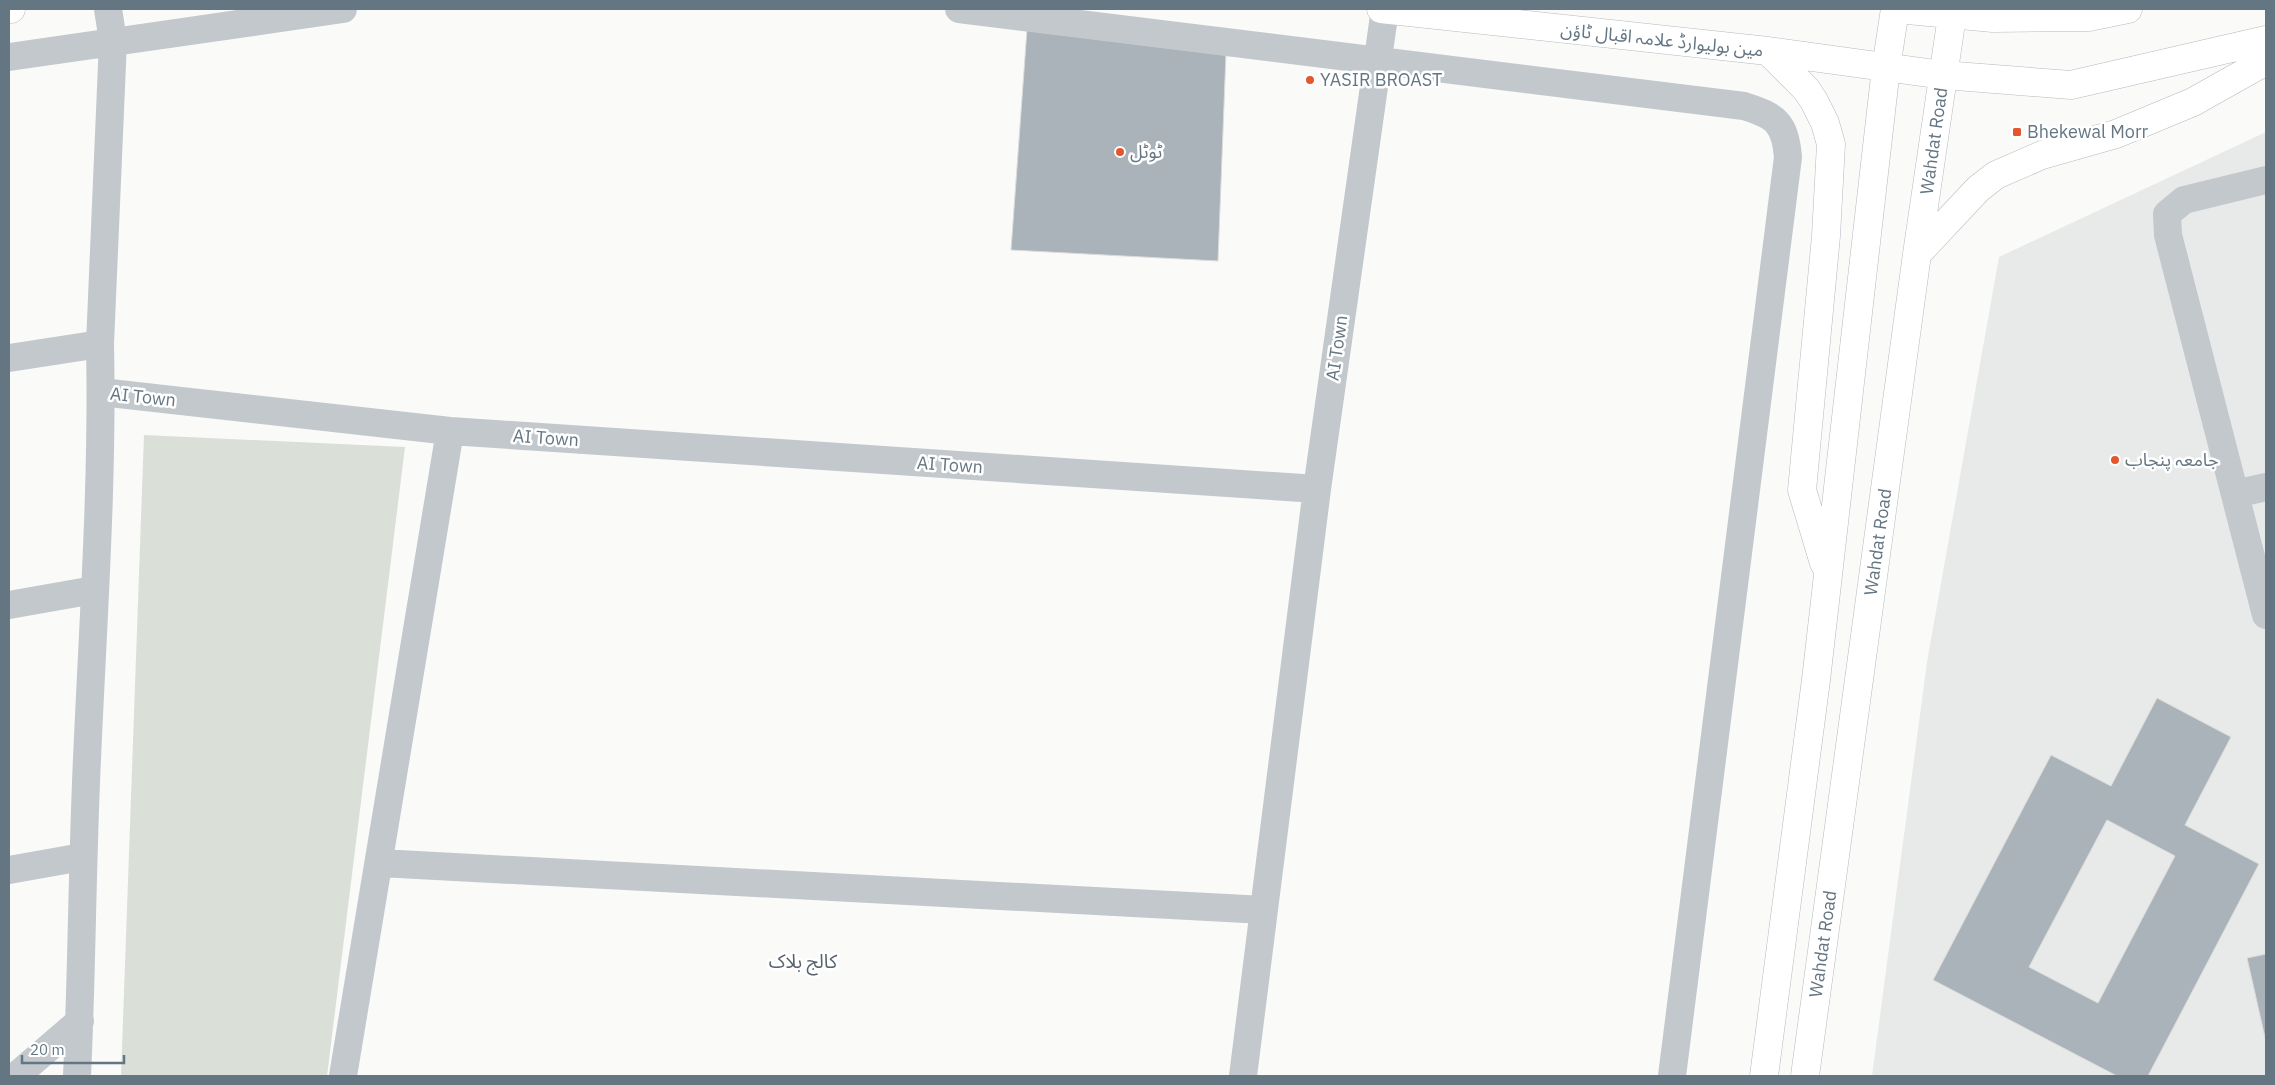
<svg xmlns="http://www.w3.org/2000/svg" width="2275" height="1085" viewBox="0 0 2275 1085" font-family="'IBM Plex Sans','Noto Sans Arabic',sans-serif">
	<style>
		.built { fill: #e8e9e9 }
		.green { fill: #dadfd7 }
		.building { fill: #aab3b9; stroke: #dcdcda; fill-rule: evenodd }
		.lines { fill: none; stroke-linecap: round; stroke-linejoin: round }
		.major-casing { stroke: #b5babe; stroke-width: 29 }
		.minor { stroke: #c3c8cc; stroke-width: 28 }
		.major { stroke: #fff; stroke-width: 28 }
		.poi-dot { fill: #e4572e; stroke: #fff; stroke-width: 2 }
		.labels { text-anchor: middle; stroke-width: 5; stroke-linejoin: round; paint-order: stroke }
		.street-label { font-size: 18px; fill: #657683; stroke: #fff }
		.poi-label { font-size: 18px; fill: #657683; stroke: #fff; text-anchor: start }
		.neighbourhood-label { font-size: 19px; fill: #57646e; stroke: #fff }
	</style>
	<rect width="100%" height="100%" fill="#fafaf8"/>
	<!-- built -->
	<path class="built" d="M 2266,132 L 2266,1076 L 1872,1076 L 1927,662 L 1999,257 Z"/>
	<!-- green -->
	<path class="green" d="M 144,435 L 405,447 L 327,1076 L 121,1076 Z"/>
	<!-- building -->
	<path class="building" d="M 1027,29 L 1226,53 L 1218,261 L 1011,250 Z
		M 2157,698 L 2231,737 L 2185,825 L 2259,864 L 2148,1076 L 2117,1076 L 1933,980 L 2051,755 L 2111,786 ZM 2107,820 L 2175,856 L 2098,1003 L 2029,967 Z
		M 2266,954 L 2266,1042 L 2247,958 Z"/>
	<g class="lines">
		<!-- major casing -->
		<g class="major-casing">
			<path id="major" d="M 9,9 L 11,9
				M 1381,9 L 1768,51 L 1943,75 L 2071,85 L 2266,40
				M 1897,9 L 1993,18 L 2089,17 L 2128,9
				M 1768,51 L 1806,89 L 1814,101 L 1825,123 L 1831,144 L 1826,236 L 1802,490 L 1824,563
				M 1917,254 L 1978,189 L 1996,175 L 2042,155 L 2116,134 L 2193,102 L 2266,61
				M 1764,1076 L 1816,680 L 1886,68 L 1895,9
				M 1805,1076 L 1917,254 L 1953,9"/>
		</g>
		<!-- minor -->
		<path class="minor" d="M 959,9 L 1744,106 C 1776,116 1785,123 1788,157 L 1672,1076
			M 9,57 L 343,9
			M 2266,180 L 2184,200 L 2167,214 L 2168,235 L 2266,615
			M 9,358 L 100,344
			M 101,392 L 450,431 L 1317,489
			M 2235,494 L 2266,487
			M 9,605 L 94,590
			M 380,863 L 1264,910
			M 9,870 L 82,857
			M 16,1076 L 80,1021
			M 77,1076 C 82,971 82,865 87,759 C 93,621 103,482 100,344 L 113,41 L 108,9
			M 343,1076 L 450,431
			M 1243,1076 L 1317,489 L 1385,9"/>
		<!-- major -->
		<use href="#major" class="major"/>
	</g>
	<!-- markers -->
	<g class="poi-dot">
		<circle cx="1310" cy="80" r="5"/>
		<rect x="2012" y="127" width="10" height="10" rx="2.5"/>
		<circle cx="1120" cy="152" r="5"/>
		<circle cx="2115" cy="460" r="5"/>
	</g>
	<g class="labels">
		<!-- street labels -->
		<g class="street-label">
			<text transform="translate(1662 40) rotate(6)" y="6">مین بولیوارڈ علامہ اقبال ٹاؤن</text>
			<text transform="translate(1934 141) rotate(-82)" y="6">Wahdat Road</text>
			<text transform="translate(1337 348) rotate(-82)" y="6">AI Town</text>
			<text transform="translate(143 397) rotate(6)" y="6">AI Town</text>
			<text transform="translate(546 438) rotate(4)" y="6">AI Town</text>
			<text transform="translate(950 465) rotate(4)" y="6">AI Town</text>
			<text transform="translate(1878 542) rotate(-82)" y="6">Wahdat Road</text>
			<text transform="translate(1823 944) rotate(-82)" y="6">Wahdat Road</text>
		</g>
		<!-- poi labels -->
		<g class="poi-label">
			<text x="1320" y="86">YASIR BROAST</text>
			<text x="2027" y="138">Bhekewal Morr</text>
			<text x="1130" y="158">ٹوٹل</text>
			<text x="2125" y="466">جامعہ پنجاب</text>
		</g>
		<!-- neighbourhood labels -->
		<g class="neighbourhood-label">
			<text x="803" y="968">کالج بلاک</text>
		</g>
	</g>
	<!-- border -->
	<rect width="2275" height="1085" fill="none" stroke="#657683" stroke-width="20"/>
	<!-- scale -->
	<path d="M22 1055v8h102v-8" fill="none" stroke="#657683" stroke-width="2.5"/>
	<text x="30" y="1055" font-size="15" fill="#657683" stroke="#ffffff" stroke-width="4" paint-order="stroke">20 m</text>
</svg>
